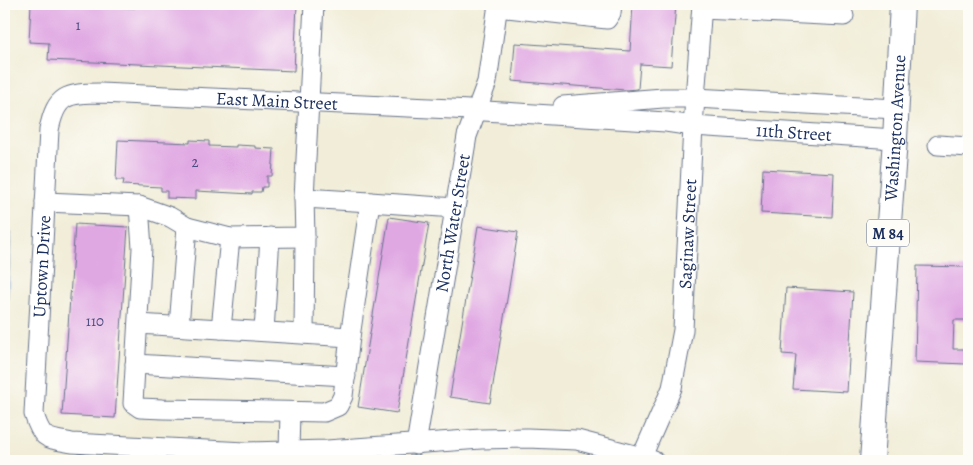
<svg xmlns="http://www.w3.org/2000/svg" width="973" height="465" viewBox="0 0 973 465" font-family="Alegreya,serif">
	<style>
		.water { fill: url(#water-waves); stroke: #4a72a5 }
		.building { fill: #e0a8e3 }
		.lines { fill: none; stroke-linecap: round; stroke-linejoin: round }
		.minor-casing { stroke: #667289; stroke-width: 21 }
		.major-casing { stroke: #667289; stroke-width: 26 }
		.minor { stroke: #fff; stroke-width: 19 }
		.major { stroke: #fff; stroke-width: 24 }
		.labels { text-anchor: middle; stroke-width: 4; stroke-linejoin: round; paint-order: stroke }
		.number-label { font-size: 15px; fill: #4c4d7f }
		.shield { fill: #fdfcf7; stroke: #5f6c8c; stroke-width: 1 }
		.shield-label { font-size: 16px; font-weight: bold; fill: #1b2f5e }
		.street-label { font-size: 18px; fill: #1b2f5e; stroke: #fdfcf7 }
	</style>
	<defs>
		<pattern id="water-waves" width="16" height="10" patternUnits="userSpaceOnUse" patternTransform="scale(1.25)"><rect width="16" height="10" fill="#7ab6ec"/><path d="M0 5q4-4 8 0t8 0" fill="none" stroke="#6394c2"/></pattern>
	</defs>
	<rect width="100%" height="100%" fill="#fdfcf7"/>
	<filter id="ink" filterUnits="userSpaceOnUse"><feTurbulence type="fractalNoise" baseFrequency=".02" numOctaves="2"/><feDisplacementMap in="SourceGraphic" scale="10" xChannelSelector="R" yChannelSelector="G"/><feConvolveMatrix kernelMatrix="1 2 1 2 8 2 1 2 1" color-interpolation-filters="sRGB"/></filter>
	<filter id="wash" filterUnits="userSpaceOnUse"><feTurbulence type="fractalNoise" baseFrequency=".0096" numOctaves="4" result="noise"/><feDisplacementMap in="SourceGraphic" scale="20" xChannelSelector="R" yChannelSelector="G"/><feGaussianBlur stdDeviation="1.12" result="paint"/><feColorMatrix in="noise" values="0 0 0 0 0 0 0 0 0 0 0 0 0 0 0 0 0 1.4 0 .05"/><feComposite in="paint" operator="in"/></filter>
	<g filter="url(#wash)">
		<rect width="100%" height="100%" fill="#f1edd8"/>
		<!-- water -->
		<path class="water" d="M 4,232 L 11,233 L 7,307 L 4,307 Z"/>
		<g id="blocks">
			<!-- building -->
			<path class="building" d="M 31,4 L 103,4 L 103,7 L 135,8 L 135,4 L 297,4 L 294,71 L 48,60 L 49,43 L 29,42 Z
				M 633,4 L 676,4 L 671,66 L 640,64 L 638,89 L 625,90 L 512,81 L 515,43 L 630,51 Z
				M 118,140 L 190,143 L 190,140 L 209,141 L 209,146 L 236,147 L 236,145 L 255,146 L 255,148 L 274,149 L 272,176 L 267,176 L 267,187 L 262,187 L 261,192 L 252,192 L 252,194 L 196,191 L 196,199 L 167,198 L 167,191 L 161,191 L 161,187 L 123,185 L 124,180 L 116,180 Z
				M 763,169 L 834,173 L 832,217 L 761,213 Z
				M 389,217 L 429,223 L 397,413 L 358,407 Z
				M 75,224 L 128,227 L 115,418 L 62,415 Z
				M 478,226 L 518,232 L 490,403 L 450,397 Z
				M 917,266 L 969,267 L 969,320 L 954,320 L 953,349 L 967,349 L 966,364 L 915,362 Z
				M 786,288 L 853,292 L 847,392 L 793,389 L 796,355 L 782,354 Z"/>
		</g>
	</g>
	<g filter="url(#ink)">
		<use href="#blocks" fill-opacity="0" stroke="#667289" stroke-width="1"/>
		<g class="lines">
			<!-- minor casing -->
			<g class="minor-casing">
				<g id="minor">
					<path d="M 497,7 L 607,19 L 611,13 L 612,4"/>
					<path d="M 702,9 L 844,16"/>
					<path d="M 563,106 L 663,98 L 695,98 L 896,109"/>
					<path d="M 938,145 L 969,147"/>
					<path d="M 45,202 L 139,206 L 170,217 L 187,227 L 230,238 L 305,237 L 304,198 L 314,4"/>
					<path d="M 370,202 L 455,208"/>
					<path d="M 139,206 L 142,248 L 133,403 L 140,408 L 163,409 L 324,412 L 338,406 L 343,396 L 350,337 L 370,202 L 304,198"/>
					<path d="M 138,324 L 350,337"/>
					<path d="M 179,326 L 187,227"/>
					<path d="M 221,329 L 230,238"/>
					<path d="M 264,331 L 270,237"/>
					<path d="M 304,334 L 305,237"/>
					<path d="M 135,364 L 346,376"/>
					<path id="s1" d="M 416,445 L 467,136 L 487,82 L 498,4"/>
					<path d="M 289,451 L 290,412"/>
					<path id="s2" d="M 640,461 L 672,388 L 683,330 L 693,126 L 702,4"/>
					<path id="s3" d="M 654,461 L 642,457 L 577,440 L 527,438 L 481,439 L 327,450 L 245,452 L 72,443 C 46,438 42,440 34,414 L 49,130 C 56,95 67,93 100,93 L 452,109 L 666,122 L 693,126 L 895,139"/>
				</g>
			</g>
			<!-- major casing -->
			<g class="major-casing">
				<g id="major">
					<path id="s4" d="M 872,461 L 895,139 L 902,4"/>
				</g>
			</g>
			<!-- minor -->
			<use href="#minor" class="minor"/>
			<!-- major -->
			<use href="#major" class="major"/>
		</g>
	</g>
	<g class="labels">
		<!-- number labels -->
		<g class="number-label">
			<text x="78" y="30">1</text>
			<text x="195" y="167">2</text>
			<text x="95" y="326">110</text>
		</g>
		<!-- shield labels -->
		<rect class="shield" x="867" y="219.5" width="42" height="27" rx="4"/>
		<g class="shield-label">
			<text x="888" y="239">M 84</text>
		</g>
		<!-- street labels -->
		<g class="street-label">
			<text dy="6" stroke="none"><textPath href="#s3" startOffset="1172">East Main Street</textPath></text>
			<text dy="6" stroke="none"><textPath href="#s4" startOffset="334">Washington Avenue</textPath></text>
			<text dy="6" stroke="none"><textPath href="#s3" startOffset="1690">11th Street</textPath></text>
			<text dy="6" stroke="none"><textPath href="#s1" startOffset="225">North Water Street</textPath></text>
			<text dy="6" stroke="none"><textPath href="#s2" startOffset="235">Saginaw Street</textPath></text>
			<text dy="6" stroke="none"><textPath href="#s3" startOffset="786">Uptown Drive</textPath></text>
		</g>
	</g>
	<!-- margin -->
	<rect width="973" height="465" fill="none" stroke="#fdfcf7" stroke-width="20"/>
</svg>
